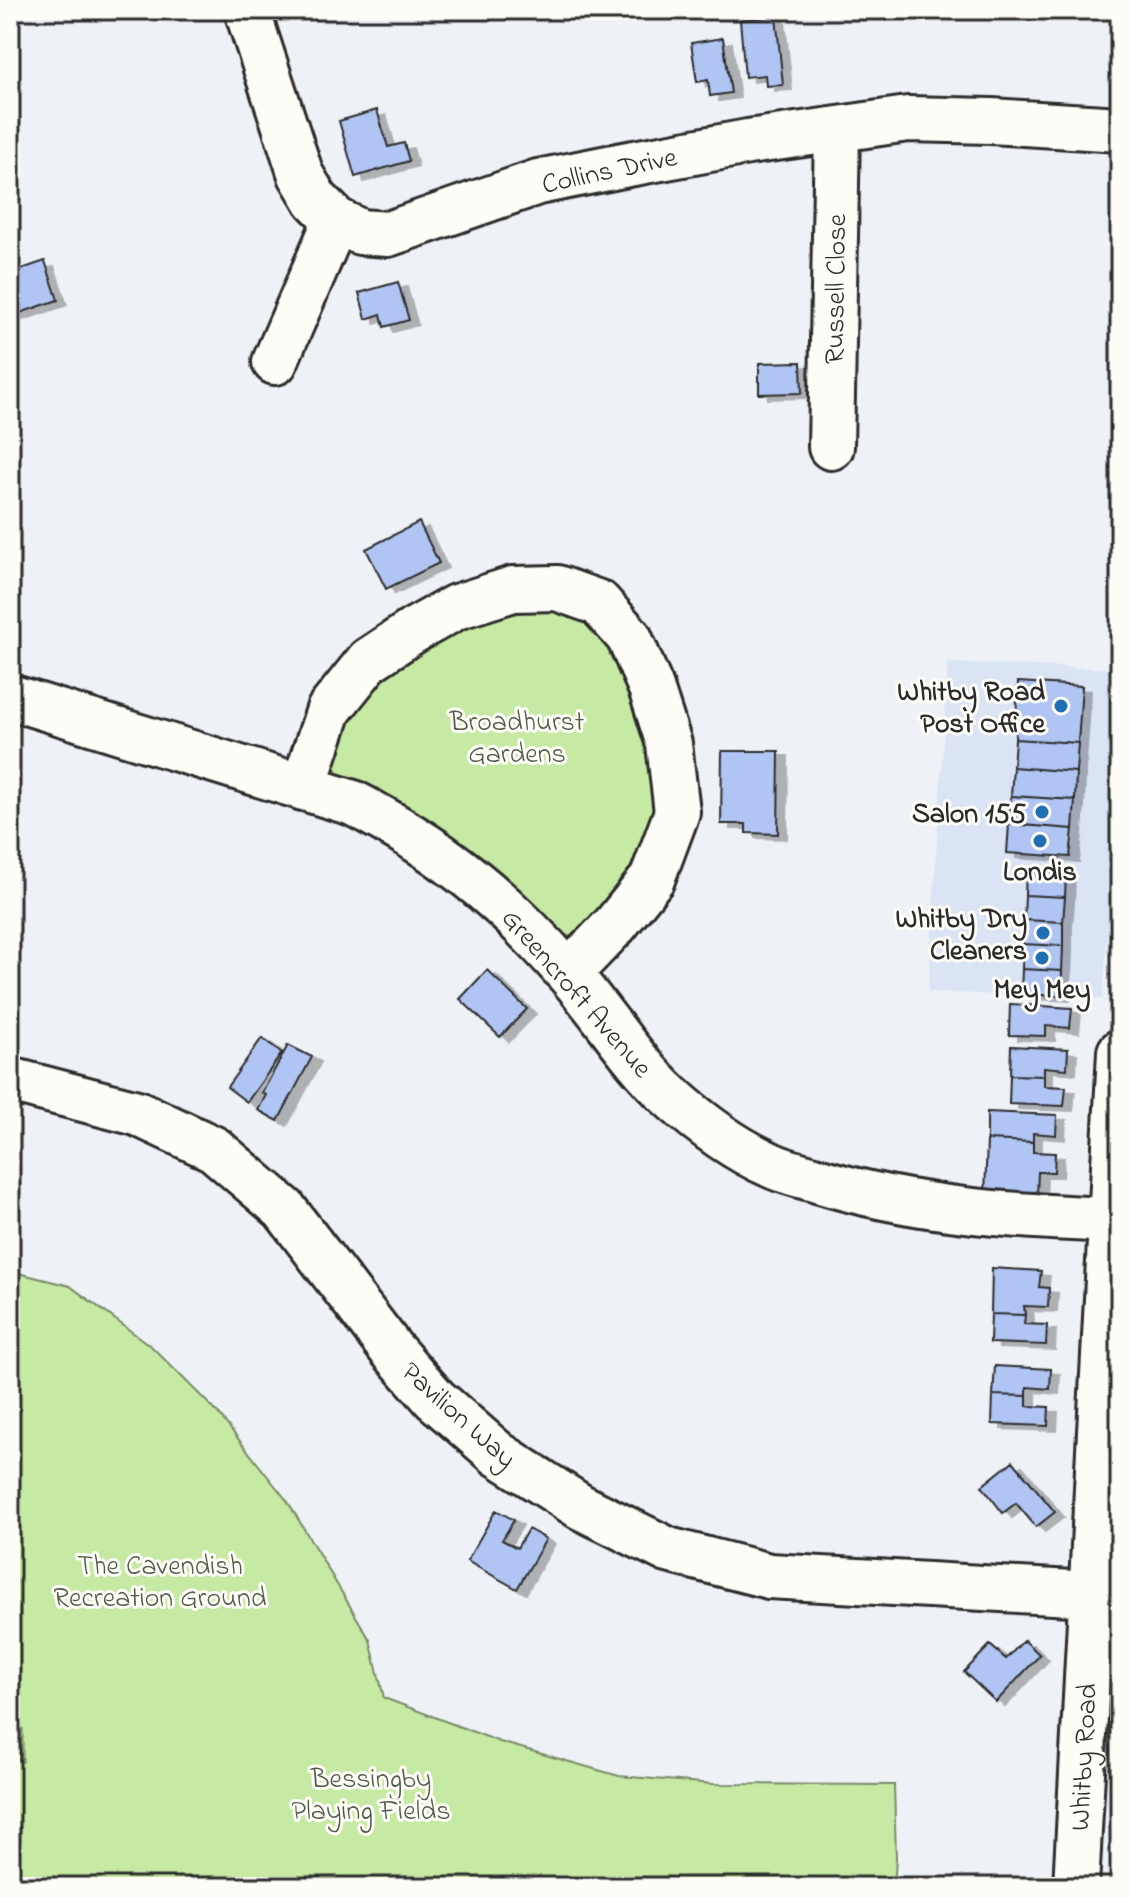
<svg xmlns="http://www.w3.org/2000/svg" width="1130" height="1897" viewBox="0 0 1130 1897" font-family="'Indie Flower',sans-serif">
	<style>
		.built { fill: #dbe4f5 }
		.green { fill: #c6eaa3; stroke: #788a67; stroke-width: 2 }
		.building { fill: #b0c5f4; stroke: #2b2b2b; stroke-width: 2; filter: url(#shadow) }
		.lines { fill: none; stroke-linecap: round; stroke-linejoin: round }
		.minor-casing { stroke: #2b2b2b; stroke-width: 50 }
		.minor { stroke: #fdfcf7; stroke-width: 44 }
		.poi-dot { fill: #1f6fb2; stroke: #fdfcf7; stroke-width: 3 }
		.labels { text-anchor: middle; stroke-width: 6; stroke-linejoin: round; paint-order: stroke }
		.street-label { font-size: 28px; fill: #2b2b2b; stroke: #fdfcf7 }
		.poi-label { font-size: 28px; font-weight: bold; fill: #2b2b2b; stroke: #fdfcf7; text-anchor: end }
		.park-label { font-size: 28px; fill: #525b49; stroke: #fdfcf7 }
	</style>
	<defs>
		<filter id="shadow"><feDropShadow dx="9" dy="5" stdDeviation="0" flood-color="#0004"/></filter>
	</defs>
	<rect width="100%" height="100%" fill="#eef1f6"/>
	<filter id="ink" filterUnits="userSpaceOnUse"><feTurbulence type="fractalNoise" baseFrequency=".0125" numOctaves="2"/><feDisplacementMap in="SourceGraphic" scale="16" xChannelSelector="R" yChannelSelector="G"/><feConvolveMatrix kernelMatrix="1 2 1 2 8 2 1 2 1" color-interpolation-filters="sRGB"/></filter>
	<g filter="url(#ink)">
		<!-- built -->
		<path class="built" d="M 948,663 L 1120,669 L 1120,742 L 1103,999 L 928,992 Z"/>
		<!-- green -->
		<path class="green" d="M 519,601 C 559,606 587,618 616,647 C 626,658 658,782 656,800 C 655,814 652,834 647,848 C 633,884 601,910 574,937 L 552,933 L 341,785 L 332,758 L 345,712 L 419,645 Z
			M 10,1271 L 70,1286 L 152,1347 L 217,1412 L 288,1502 L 370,1640 L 384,1698 L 500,1742 L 619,1776 L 713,1784 L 894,1785 L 896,1859 L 894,1887 L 10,1887 Z"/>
		<!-- building -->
		<path class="building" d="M 776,16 L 783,85 L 766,86 L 765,75 L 745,77 L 740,20 Z
			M 723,38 L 731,93 L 710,96 L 708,80 L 697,82 L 691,43 Z
			M 377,110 L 388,147 L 404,143 L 409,161 L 355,177 L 339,121 Z
			M 45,261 L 58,300 L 14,315 L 10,303 L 10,273 Z
			M 398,282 L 409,320 L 384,327 L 381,314 L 366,319 L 359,293 Z
			M 801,362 L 802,393 L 759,394 L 759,363 Z
			M 419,522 L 439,563 L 386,589 L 366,549 Z
			M 1018,682 L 1082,686 L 1078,743 L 1015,739 Z
			M 1015,739 L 1078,743 L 1076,772 L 1013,767 Z
			M 722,751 L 779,751 L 778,834 L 746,833 L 746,824 L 721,824 Z
			M 1013,767 L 1076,772 L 1075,800 L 1011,796 Z
			M 1011,796 L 1075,800 L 1073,829 L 1009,824 Z
			M 1009,824 L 1073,829 L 1070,857 L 1007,853 Z
			M 1026,871 L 1066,872 L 1065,897 L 1025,895 Z
			M 1025,895 L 1065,897 L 1063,922 L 1024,920 Z
			M 1024,920 L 1063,922 L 1063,946 L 1023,944 Z
			M 1023,944 L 1063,946 L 1062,971 L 1022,969 Z
			M 1022,969 L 1062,971 L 1061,996 L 1021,994 Z
			M 487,970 L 527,1009 L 500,1037 L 460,999 Z
			M 1010,1004 L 1072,1008 L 1070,1028 L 1046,1026 L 1046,1036 L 1009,1035 Z
			M 262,1038 L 282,1053 L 247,1102 L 227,1087 Z
			M 288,1045 L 312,1057 L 278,1121 L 258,1110 L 266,1095 L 262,1093 Z
			M 1011,1046 L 1068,1049 L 1067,1069 L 1044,1067 L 1044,1076 L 1010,1075 Z
			M 1010,1075 L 1044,1076 L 1044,1086 L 1066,1087 L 1064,1106 L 1009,1104 Z
			M 987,1112 L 1057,1115 L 1056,1135 L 1033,1133 L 1033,1142 L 987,1140 Z
			M 987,1140 L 1033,1142 L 1033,1152 L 1055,1153 L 1054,1172 L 1038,1172 L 1037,1197 L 985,1196 Z
			M 992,1268 L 1041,1271 L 1039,1287 L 1049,1288 L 1048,1307 L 1024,1306 L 1025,1315 L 991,1314 Z
			M 991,1314 L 1025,1315 L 1024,1324 L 1047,1325 L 1046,1345 L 990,1343 Z
			M 995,1366 L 1051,1369 L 1050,1389 L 1027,1387 L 1027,1396 L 993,1395 Z
			M 993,1395 L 1027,1396 L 1027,1406 L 1049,1407 L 1048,1426 L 992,1424 Z
			M 1013,1461 L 1055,1512 L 1036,1527 L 1016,1503 L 1003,1513 L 982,1486 Z
			M 496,1510 L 514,1520 L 502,1540 L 517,1548 L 528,1529 L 546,1539 L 517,1589 L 467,1561 Z
			M 1024,1640 L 1040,1655 L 996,1702 L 964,1672 L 990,1645 L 1006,1659 Z
			M 10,1723 L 14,1724 L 14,1757 L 10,1757 Z"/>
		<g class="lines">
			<!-- minor casing -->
			<g class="minor-casing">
				<path id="minor" d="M 247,10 L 301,175 L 316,200 L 336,220 L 360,232 L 388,234 L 538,182 L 623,165 L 748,142 L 908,119 L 991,121 L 1120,129
					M 275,362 L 336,220
					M 831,447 L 837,131
					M 10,697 L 353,803 C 440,848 501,897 566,971 C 603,1012 630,1059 671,1097 C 700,1123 735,1149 771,1165 C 785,1172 802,1175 817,1180 C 914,1210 1011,1216 1111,1220
					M 303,788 L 329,710 L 369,660 L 413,631 L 456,607 L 513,589 L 557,588 L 599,603 L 629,637 L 651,688 L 669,744 L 677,812 L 652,879 L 615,925 L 569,973
					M 10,1080 L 137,1113 L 214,1149 L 284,1209 L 391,1349 L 435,1399 L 498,1454 L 581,1507 L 668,1550 L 769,1576 L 1090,1594
					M 1076,1887 L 1120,1052"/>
			</g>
			<!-- minor -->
			<use href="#minor" class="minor"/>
		</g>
	</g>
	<!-- markers -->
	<g class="poi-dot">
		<circle cx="1061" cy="706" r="8"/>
		<circle cx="1042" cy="812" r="8"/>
		<circle cx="1040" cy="841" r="8"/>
		<circle cx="1043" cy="933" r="8"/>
		<circle cx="1042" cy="958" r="8"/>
	</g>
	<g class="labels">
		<!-- street labels -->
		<g class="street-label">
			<text transform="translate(609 169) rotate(-12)" y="10">Collins Drive</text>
			<text transform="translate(834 289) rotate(-89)" y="10">Russell Close</text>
			<text transform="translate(578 992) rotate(49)" y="10">Greencroft Avenue</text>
			<text transform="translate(460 1414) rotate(42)" y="10">Pavilion Way</text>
			<text transform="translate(1082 1757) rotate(-87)" y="10">Whitby Road</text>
		</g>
		<!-- poi labels -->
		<g class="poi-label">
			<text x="1045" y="700">Whitby Road<tspan x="1045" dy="32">Post Office</tspan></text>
			<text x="1026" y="822">Salon 155</text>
			<text x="1040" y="880" text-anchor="middle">Londis</text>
			<text x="1027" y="927">Whitby Dry<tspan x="1027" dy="32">Cleaners</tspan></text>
			<text x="1042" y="998" text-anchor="middle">Mey Mey</text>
		</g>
		<!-- park labels -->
		<g class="park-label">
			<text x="517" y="730">Broadhurst<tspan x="517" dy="32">Gardens</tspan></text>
			<text x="160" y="1574">The Cavendish<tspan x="160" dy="32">Recreation Ground</tspan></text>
			<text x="371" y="1787">Bessingby<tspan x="371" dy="32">Playing Fields</tspan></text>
		</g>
	</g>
	<!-- margin -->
	<rect width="1130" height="1897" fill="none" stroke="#fdfcf7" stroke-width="40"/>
	<rect x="20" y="20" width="1090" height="1857" fill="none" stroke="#2b2b2b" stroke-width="3" filter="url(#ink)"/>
</svg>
